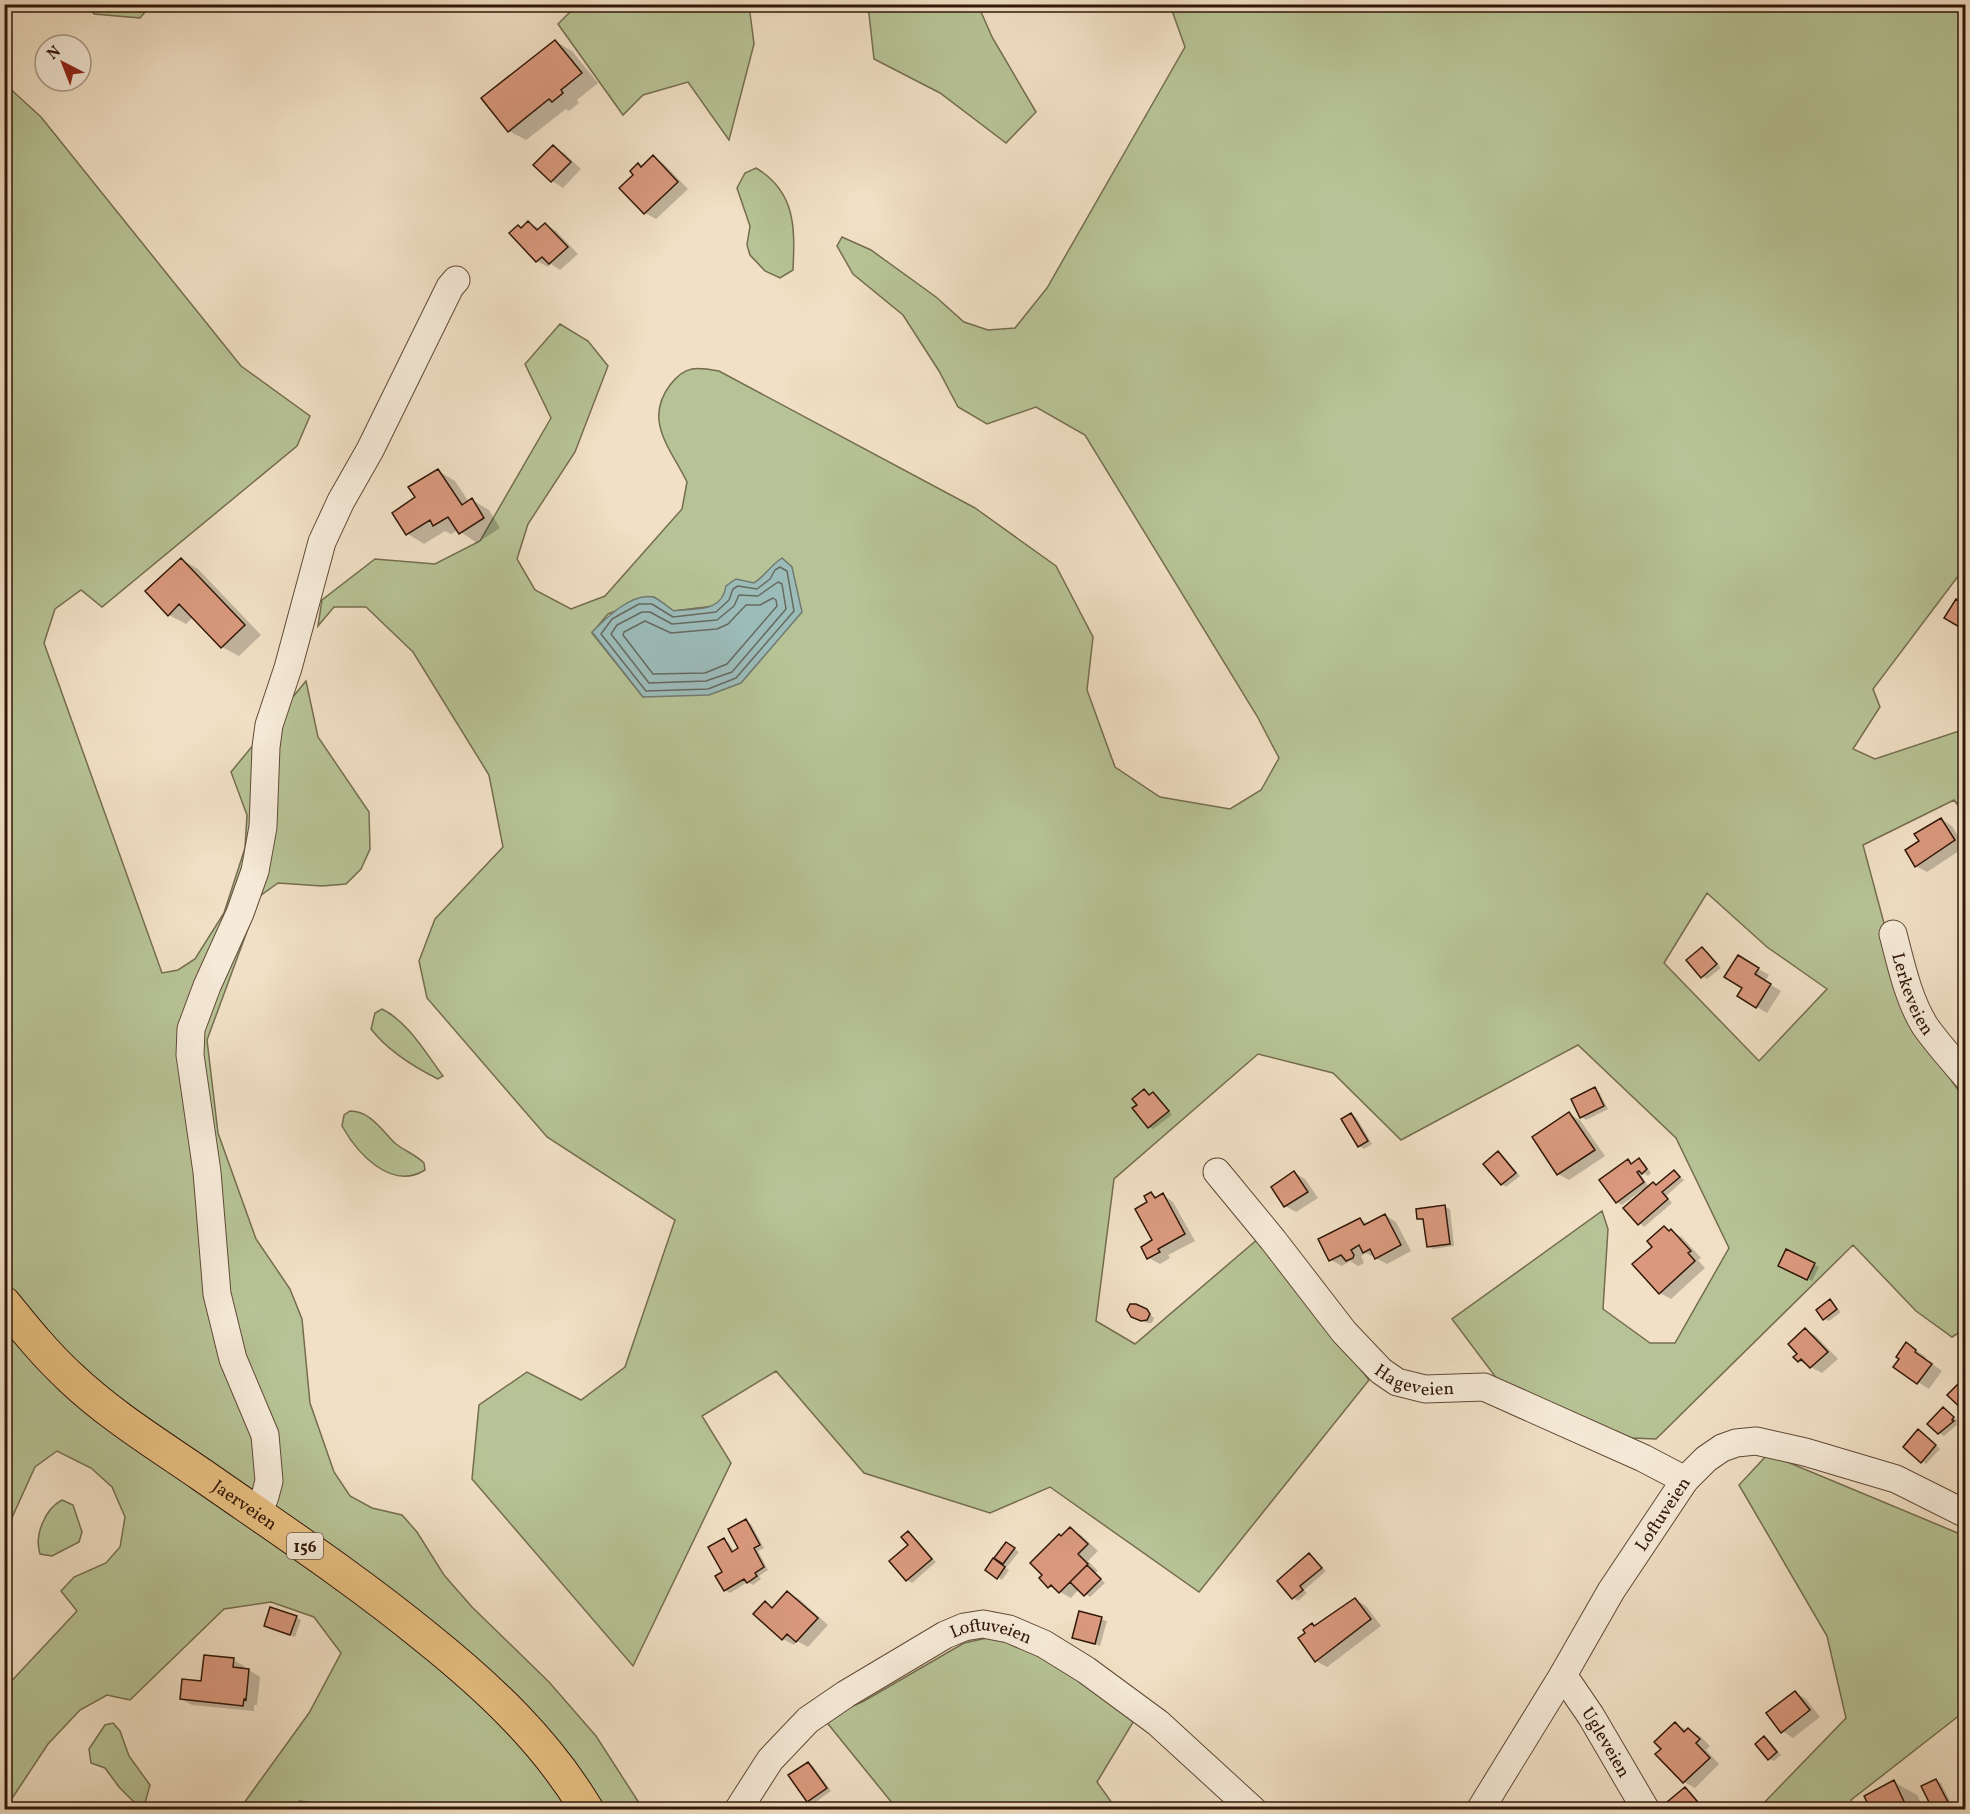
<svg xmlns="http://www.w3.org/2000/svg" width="1970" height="1814" viewBox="0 0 1970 1814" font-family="Vollkorn,serif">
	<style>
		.green { fill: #b7c396; stroke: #746d4e; stroke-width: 1.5; fill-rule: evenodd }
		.water { fill: #9cbcba; stroke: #717a72; stroke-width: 1.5 }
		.shadow { fill: #0003 }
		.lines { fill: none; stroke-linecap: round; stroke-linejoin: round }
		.shore { stroke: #666a60; stroke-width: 1.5 }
		.building { fill: #da997e; stroke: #311707; stroke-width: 1.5 }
		.minor-casing { stroke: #614936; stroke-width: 29 }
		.major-casing { stroke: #311707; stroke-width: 35 }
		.minor { stroke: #f6ebd9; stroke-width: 27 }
		.major { stroke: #e8c082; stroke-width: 33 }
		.labels { text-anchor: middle; stroke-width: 6; stroke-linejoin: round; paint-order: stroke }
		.shield { fill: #f6ebd9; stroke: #6c5746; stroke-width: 1.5 }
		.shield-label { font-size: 16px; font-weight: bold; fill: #311707 }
		.street-label { font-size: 18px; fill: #311707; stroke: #f6ebd9 }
	</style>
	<rect width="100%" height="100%" fill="#f1e0c5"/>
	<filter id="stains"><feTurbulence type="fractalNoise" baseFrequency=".00333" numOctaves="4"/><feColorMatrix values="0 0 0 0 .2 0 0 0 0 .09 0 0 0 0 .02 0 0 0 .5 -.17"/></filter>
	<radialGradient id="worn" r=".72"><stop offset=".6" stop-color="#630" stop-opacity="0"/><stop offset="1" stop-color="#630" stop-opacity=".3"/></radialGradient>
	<!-- green -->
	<path class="green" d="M 578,4 L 749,5 L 754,44 L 729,140 L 688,82 L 643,95 L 623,115 L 558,24 Z
		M 88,5 L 151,5 L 140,18 L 94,14 Z
		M 868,5 L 978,5 L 992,37 L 1036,112 L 1006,143 L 940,93 L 874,59 Z
		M 1170,5 L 1965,5 L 1965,567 L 1873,689 L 1880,707 L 1853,749 L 1875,759 L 1965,729 L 1965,814 L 1954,800 L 1863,845 L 1910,1020 L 1965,1100 L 1965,1329 L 1952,1337 L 1916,1311 L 1853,1245 L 1656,1439 L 1632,1438 L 1503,1387 L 1452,1319 L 1602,1211 L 1608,1229 L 1603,1309 L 1650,1343 L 1675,1343 L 1729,1248 L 1676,1138 L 1578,1045 L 1401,1140 L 1333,1073 L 1258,1054 L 1114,1179 L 1096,1321 L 1135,1344 L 1259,1238 L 1369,1380 L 1199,1592 L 1050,1487 L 990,1513 L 864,1473 L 776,1371 L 702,1416 L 731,1463 L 633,1666 L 472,1479 L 479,1405 L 527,1372 L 581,1400 L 625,1367 L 675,1220 L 547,1137 L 427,998 L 419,961 L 435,919 L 503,847 L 489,775 L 413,652 L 366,607 L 334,607 L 318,626 L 322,600 L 375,559 L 435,564 L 480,541 L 551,418 L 525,364 L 560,324 L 588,341 L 608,366 L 575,452 L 528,524 L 517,559 L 535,590 L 571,609 L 605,596 L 682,509 L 687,482 C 671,449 643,421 670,385 C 685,365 697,367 719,371 L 975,508 L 1056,566 L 1093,637 L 1087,690 L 1115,767 L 1160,797 L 1230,809 L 1261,790 L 1279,758 L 1257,716 L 1085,435 L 1036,407 L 987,424 L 958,407 L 939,371 L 903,315 L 853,274 L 837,246 L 842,237 L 871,250 L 936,297 L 964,322 L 988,330 L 1015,328 L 1047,288 L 1185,47 ZM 766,575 L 643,697 L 592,633 L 608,614 L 654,597 L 673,611 L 714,606 L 724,597 L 754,583 ZM 1707,893 L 1767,947 L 1827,989 L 1759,1061 L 1664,963 Z
		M 5,84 L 41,117 L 241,366 L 310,416 L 297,446 L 102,607 L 81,590 L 55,609 L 44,643 L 162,973 L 178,970 L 195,959 L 224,913 L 245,848 L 247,815 L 231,772 L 306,681 L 318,737 L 369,812 L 370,849 L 361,869 L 346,884 L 322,886 L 278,883 L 260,896 L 207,1040 L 218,1133 L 256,1239 L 290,1289 L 302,1319 L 310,1403 L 334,1472 L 350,1496 L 372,1508 L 402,1515 L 417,1532 L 444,1575 L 472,1607 L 549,1682 L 596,1736 L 643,1809 L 360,1810 L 300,1801 L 294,1809 L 249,1809 L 244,1803 L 309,1713 L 341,1653 L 314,1617 L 271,1602 L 224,1609 L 130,1700 L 107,1695 L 80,1710 L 48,1744 L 5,1809 L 5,1688 L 77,1611 L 61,1591 L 74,1577 L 106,1563 L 120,1547 L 125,1517 L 112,1487 L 91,1468 L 57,1451 L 35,1467 L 5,1533 Z
		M 756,168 C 796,192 795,228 793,270 L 780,278 L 765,271 L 750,255 L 747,245 L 750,226 L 737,188 L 745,173 Z
		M 382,1009 C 408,1022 425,1052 443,1076 L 438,1079 C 414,1067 388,1051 371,1029 L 375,1013 Z
		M 350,1111 C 371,1111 382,1131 396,1144 C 405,1151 416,1155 424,1163 L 425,1170 C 391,1191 357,1153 342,1126 L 344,1115 Z
		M 1768,1454 L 1965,1536 L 1965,1711 L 1851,1800 L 1854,1809 L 1758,1809 L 1846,1718 L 1827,1636 L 1739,1485 Z
		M 62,1500 L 73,1505 L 82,1532 L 79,1542 L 52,1556 L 40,1554 C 34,1535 45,1509 62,1500 Z
		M 996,1636 C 1048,1658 1090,1684 1135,1719 L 1097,1782 L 1117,1810 L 897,1809 L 824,1719 L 864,1701 L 964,1643 Z
		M 113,1723 L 120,1731 L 129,1756 L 150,1785 L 145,1803 L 137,1805 L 119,1787 L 105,1768 L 91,1763 L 89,1749 L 105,1725 Z"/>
	<!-- water -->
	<path class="water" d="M 782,558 L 792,567 L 802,612 L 741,683 L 709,695 L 643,697 L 592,632 C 605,619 632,592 653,597 C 659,599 668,607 674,611 C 696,608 722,613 726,586 L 736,579 L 754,583 C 766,575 770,566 782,558 Z"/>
	<!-- shadow -->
	<path class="shadow" d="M 555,41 L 572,51 L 598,83 L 577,100 L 579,103 L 569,111 L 566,109 L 526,140 L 509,131 Z
		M 554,147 L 564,153 L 581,169 L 563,188 L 552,181 L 536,165 Z
		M 653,157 L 664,164 L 688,189 L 656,219 L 645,213 L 638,165 L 642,167 Z
		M 529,223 L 540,229 L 546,225 L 556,231 L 578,254 L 560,270 L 551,264 L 548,267 L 537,261 L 519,227 L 522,229 Z
		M 438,471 L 455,481 L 469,502 L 472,500 L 489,510 L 500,528 L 477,543 L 458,530 L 451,534 L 445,531 L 424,544 L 408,534 L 417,498 Z
		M 181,559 L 198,569 L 261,635 L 239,656 L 222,647 L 193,617 L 186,624 L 169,615 Z
		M 1941,819 L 1952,826 L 1965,847 L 1927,872 L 1916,866 L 1921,842 Z
		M 1703,949 L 1708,952 L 1721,968 L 1707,979 L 1702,976 Z
		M 1738,957 L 1769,975 L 1765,981 L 1781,991 L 1767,1013 L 1757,1007 L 1744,988 Z
		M 1594,1089 L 1599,1092 L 1608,1109 L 1586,1120 L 1582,1117 Z
		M 1144,1091 L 1151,1096 L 1153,1094 L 1158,1097 L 1172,1115 L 1153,1129 L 1149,1127 L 1139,1105 Z
		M 1569,1114 L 1580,1120 L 1605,1156 L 1569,1180 L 1558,1174 Z
		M 1351,1115 L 1356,1117 L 1372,1144 L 1364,1149 L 1359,1146 Z
		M 1498,1153 L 1503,1156 L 1520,1176 L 1506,1187 L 1502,1184 Z
		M 1639,1160 L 1644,1163 L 1651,1173 L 1648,1176 L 1644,1173 L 1641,1175 L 1649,1187 L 1657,1186 L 1674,1172 L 1684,1180 L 1666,1196 L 1672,1203 L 1644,1227 L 1625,1208 L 1643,1192 L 1642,1190 L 1622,1205 L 1617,1202 L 1628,1161 L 1633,1164 Z
		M 1295,1173 L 1305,1179 L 1318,1198 L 1296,1212 L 1285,1206 Z
		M 1151,1194 L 1158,1198 L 1163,1195 L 1173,1202 L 1195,1241 L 1168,1255 L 1170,1258 L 1160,1264 L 1149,1258 L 1154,1241 L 1149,1203 Z
		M 1445,1207 L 1450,1209 L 1454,1246 L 1433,1249 L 1428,1246 L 1424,1221 L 1419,1218 Z
		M 1385,1215 L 1396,1222 L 1411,1251 L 1387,1264 L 1366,1253 L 1361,1256 L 1364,1263 L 1358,1266 L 1350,1261 L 1342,1266 L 1331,1260 L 1360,1219 L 1368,1224 Z
		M 1664,1228 L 1682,1237 L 1701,1258 L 1698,1260 L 1705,1268 L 1671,1299 L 1660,1293 L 1654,1247 Z
		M 1787,1251 L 1819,1267 L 1812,1281 L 1785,1268 Z
		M 1830,1301 L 1841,1312 L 1829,1321 L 1824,1319 Z
		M 1146,1310 L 1154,1318 L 1152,1323 L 1147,1323 L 1138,1319 Z
		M 1805,1330 L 1816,1336 L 1838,1359 L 1822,1373 L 1799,1361 Z
		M 1907,1344 L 1926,1357 L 1925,1359 L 1942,1371 L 1929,1389 L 1918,1382 Z
		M 1943,1409 L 1958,1421 L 1956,1423 L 1958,1424 L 1944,1436 L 1939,1433 Z
		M 1924,1434 L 1940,1449 L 1926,1464 L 1922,1461 Z
		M 746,1521 L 751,1524 L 764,1548 L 758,1551 L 768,1570 L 759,1576 L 761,1579 L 753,1585 L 748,1582 L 730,1593 L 725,1590 L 724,1540 L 729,1543 L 734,1552 L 740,1549 Z
		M 1070,1529 L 1081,1535 L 1098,1551 L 1088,1561 L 1098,1571 L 1095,1573 L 1105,1583 L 1090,1597 L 1079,1589 L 1071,1598 L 1049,1586 L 1062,1538 Z
		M 908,1533 L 913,1536 L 936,1562 L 912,1583 L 907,1580 L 910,1545 Z
		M 1007,1544 L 1019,1552 L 1006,1568 L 1009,1570 L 1002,1580 L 987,1570 Z
		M 1309,1555 L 1326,1571 L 1304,1590 L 1307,1593 L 1298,1601 L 1293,1598 Z
		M 788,1593 L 799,1599 L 828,1625 L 808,1647 L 797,1641 L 794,1645 L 783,1639 L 755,1614 L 765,1603 L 774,1608 Z
		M 1355,1599 L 1366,1606 L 1381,1626 L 1327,1667 L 1316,1661 L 1315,1627 Z
		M 1080,1613 L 1107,1621 L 1100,1646 L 1074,1637 Z
		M 296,1617 L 301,1620 L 295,1637 L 265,1625 Z
		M 233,1660 L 244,1666 L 244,1670 L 249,1670 L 260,1677 L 257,1705 L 254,1705 L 254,1711 L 192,1705 L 181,1699 Z
		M 1795,1692 L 1806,1699 L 1820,1717 L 1793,1738 L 1782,1731 Z
		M 1675,1724 L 1700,1736 L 1710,1746 L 1706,1750 L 1719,1764 L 1695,1788 L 1684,1782 L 1663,1749 Z
		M 1765,1738 L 1770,1741 L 1781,1755 L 1774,1761 L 1769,1759 Z
		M 808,1763 L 813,1766 L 831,1791 L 813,1804 L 808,1801 Z
		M 1936,1780 L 1941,1783 L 1953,1807 L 1947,1810 L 1935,1810 Z
		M 1894,1782 L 1917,1795 L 1924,1810 L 1873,1810 Z
		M 1685,1789 L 1690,1791 L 1705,1810 L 1676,1810 Z
		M 880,1806 L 886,1810 L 875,1810 Z"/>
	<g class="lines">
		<!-- shore -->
		<path class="shore" d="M 780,567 L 787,571 L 794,611 L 736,678 L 708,689 L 646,691 L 601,634 L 612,619 L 639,604 L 652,604 L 673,617 L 716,612 L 729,600 L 733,589 L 738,586 L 757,589 L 770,579 L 775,570 Z
			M 778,582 L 782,584 L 786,609 L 732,672 L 706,681 L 649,683 L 611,634 L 617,625 L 642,612 L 650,612 L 672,624 L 717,620 L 734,606 L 739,595 L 758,596 Z
			M 773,598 L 776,600 L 777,606 L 727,664 L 705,673 L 653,674 L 623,635 L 624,632 L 645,621 L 671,633 L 717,629 L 728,624 L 746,605 L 760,605 Z"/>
	</g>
	<!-- building -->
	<path class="building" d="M 555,40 L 582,73 L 561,90 L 563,93 L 552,102 L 549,99 L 508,132 L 481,98 Z
		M 553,145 L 571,162 L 551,182 L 533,165 Z
		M 653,155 L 678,182 L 644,214 L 619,188 L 633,175 L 630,171 L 638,163 L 641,167 Z
		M 528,221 L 537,230 L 545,223 L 568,247 L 549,264 L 542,257 L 536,262 L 509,233 L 518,225 L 521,228 Z
		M 438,469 L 462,505 L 472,498 L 484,518 L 459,534 L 448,517 L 433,526 L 430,520 L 406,535 L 392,513 L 415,497 L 408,487 Z
		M 181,558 L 245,625 L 221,648 L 179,604 L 168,616 L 145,591 Z
		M 1956,599 L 1966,605 L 1966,631 L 1944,618 Z
		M 1941,818 L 1955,840 L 1915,867 L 1905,850 L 1919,841 L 1914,834 Z
		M 1702,947 L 1717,964 L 1701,978 L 1686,960 Z
		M 1738,955 L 1759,968 L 1755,974 L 1771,984 L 1756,1008 L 1737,996 L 1742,988 L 1724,977 Z
		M 1595,1087 L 1604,1106 L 1580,1118 L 1571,1099 Z
		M 1144,1089 L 1149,1095 L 1153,1092 L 1169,1111 L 1148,1128 L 1132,1108 L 1137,1105 L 1132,1099 Z
		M 1569,1112 L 1595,1150 L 1557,1175 L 1532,1137 Z
		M 1351,1113 L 1368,1141 L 1358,1147 L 1341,1119 Z
		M 1498,1151 L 1516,1173 L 1501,1185 L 1483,1164 Z
		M 1639,1158 L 1647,1169 L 1642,1174 L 1639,1171 L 1637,1172 L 1644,1182 L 1616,1203 L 1599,1180 L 1628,1159 L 1631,1164 Z
		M 1674,1170 L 1680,1177 L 1662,1192 L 1668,1199 L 1638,1225 L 1623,1208 L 1653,1182 L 1656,1185 Z
		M 1294,1171 L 1308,1192 L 1284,1207 L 1271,1187 Z
		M 1151,1192 L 1155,1198 L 1163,1193 L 1185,1234 L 1158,1249 L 1160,1252 L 1147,1259 L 1141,1247 L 1152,1240 L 1135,1209 L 1147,1202 L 1144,1196 Z
		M 1445,1205 L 1450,1244 L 1427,1247 L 1423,1219 L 1417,1219 L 1416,1209 Z
		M 1385,1214 L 1401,1245 L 1375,1259 L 1370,1249 L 1363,1253 L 1359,1245 L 1351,1250 L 1354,1255 L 1353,1258 L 1346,1261 L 1341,1255 L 1329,1261 L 1318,1239 L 1360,1218 L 1364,1225 Z
		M 1664,1226 L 1669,1231 L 1671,1229 L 1691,1251 L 1688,1253 L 1695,1261 L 1659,1294 L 1632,1264 L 1652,1247 L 1647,1241 Z
		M 1786,1249 L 1815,1263 L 1807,1280 L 1778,1266 Z
		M 1830,1299 L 1837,1309 L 1823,1320 L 1816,1310 Z
		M 1130,1304 L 1136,1304 L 1147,1309 L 1150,1314 L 1147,1320 L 1141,1321 L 1131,1317 L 1127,1310 Z
		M 1805,1328 L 1828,1352 L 1810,1368 L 1801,1359 L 1798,1362 L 1793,1357 L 1797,1354 L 1788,1344 Z
		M 1906,1342 L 1916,1350 L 1915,1352 L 1932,1364 L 1917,1384 L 1893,1367 L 1899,1359 L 1896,1357 Z
		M 1966,1376 L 1966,1413 L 1947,1395 Z
		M 1943,1407 L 1954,1417 L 1952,1420 L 1954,1421 L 1938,1434 L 1927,1424 Z
		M 1918,1429 L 1936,1445 L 1921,1463 L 1903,1447 Z
		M 746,1519 L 760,1545 L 754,1548 L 764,1567 L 755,1573 L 757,1576 L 747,1583 L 744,1579 L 724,1591 L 715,1576 L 722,1572 L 708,1547 L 724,1538 L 732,1552 L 738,1548 L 728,1529 Z
		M 1070,1527 L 1088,1544 L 1078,1554 L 1088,1564 L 1059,1593 L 1051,1585 L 1048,1588 L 1039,1578 L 1042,1575 L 1030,1563 L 1059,1534 L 1061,1536 Z
		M 908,1531 L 932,1559 L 906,1581 L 889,1561 L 908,1545 L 901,1537 Z
		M 1006,1542 L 1015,1548 L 1003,1564 L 994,1558 Z
		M 1309,1553 L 1322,1568 L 1300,1586 L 1303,1590 L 1292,1599 L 1277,1581 Z
		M 993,1558 L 1005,1567 L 997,1579 L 985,1570 Z
		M 1087,1565 L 1101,1579 L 1084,1596 L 1070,1582 Z
		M 787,1591 L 818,1618 L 796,1642 L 787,1634 L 782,1640 L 753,1614 L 765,1601 L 772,1608 Z
		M 1355,1598 L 1371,1619 L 1315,1662 L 1298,1638 L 1305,1633 L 1303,1630 L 1312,1623 L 1314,1626 Z
		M 270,1607 L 297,1616 L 290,1635 L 264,1626 Z
		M 1079,1611 L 1102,1617 L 1095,1644 L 1072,1638 Z
		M 204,1655 L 234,1658 L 233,1667 L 249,1669 L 246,1700 L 244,1699 L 243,1706 L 180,1699 L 182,1679 L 201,1681 Z
		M 1795,1691 L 1810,1710 L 1781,1733 L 1766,1713 Z
		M 1675,1722 L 1684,1732 L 1688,1728 L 1700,1739 L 1696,1743 L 1710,1758 L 1683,1783 L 1655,1754 L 1661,1749 L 1654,1742 Z
		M 1764,1736 L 1777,1752 L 1768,1760 L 1755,1744 Z
		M 808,1762 L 827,1788 L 807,1802 L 788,1775 Z
		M 1936,1779 L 1949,1804 L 1943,1807 L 1944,1810 L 1933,1810 L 1921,1786 Z
		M 1894,1780 L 1908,1810 L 1871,1810 L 1864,1796 Z
		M 1685,1787 L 1702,1807 L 1699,1810 L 1674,1810 L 1667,1802 Z"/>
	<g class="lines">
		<!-- minor casing -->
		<g class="minor-casing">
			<g id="minor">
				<path id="s1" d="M 1893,934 C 1901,964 1908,999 1925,1026 C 1937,1043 1952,1060 1966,1076"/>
				<path id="s2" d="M 1217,1172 L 1273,1240 L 1344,1332 L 1381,1371 L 1397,1382 L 1425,1389 L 1484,1387 L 1643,1458 L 1685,1480"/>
				<path d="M 258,1514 L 265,1496 L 269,1481 L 265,1435 L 233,1359 L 217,1294 L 207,1172 L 190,1055 L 191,1029 L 207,986 L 240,913 L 255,871 L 263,827 L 266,747 L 269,725 L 288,668 L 322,542 L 341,501 L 370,450 L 450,287 L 456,280"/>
				<path id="s3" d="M 1563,1675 L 1591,1716 L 1646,1810"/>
				<path id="s4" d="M 738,1810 L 770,1760 L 808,1720 L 846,1694 L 945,1635 L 964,1627 L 983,1624 L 1009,1629 L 1044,1644 L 1086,1670 L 1158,1723 L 1253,1810"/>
				<path id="s5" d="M 1480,1810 L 1563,1675 L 1611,1591 L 1685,1480 L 1706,1459 L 1722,1448 L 1736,1443 L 1756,1441 L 1805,1452 L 1896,1479 L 1966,1514"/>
			</g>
		</g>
		<!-- major casing -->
		<g class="major-casing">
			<g id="major">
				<path id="s6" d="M 4,1303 C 25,1329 46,1355 71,1378 C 110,1415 157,1444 202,1475 C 278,1528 355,1579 427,1638 C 488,1687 546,1741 587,1810"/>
			</g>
		</g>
		<!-- minor -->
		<use href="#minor" class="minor"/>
		<!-- major -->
		<use href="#major" class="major"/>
	</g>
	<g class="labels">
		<!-- shield labels -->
		<rect class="shield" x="287" y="1533" width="36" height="26" rx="4.5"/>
		<g class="shield-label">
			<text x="305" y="1552">156</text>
		</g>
		<!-- street labels -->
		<g class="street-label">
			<text dy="6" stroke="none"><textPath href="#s1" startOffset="63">Lerkeveien</textPath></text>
			<text dy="6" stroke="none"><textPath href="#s2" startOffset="294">Hageveien</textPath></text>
			<text dy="6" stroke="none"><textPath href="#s6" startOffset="316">Jaerveien</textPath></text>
			<text dy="6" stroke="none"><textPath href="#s5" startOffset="348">Loftuveien</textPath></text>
			<text dy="6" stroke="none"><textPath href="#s4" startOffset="324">Loftuveien</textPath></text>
			<text dy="6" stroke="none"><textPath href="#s3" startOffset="80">Ugleveien</textPath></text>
		</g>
	</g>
	<!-- margin -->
	<rect width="1970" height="1814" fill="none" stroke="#f1e0c5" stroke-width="24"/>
	<rect x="6" y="6" width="1958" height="1802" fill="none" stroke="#311707" stroke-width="3"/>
	<rect x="12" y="12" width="1946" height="1790" fill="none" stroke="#311707" stroke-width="1.5"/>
	<!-- north arrow -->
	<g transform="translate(63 63) rotate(318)"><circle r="28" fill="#f6ebd9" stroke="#a79685" stroke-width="1.5"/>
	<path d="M0-4.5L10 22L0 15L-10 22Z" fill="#8f2418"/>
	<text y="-9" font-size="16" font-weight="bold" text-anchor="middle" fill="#311707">N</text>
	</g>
	<rect width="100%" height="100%" filter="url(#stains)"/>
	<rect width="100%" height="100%" fill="url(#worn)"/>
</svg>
